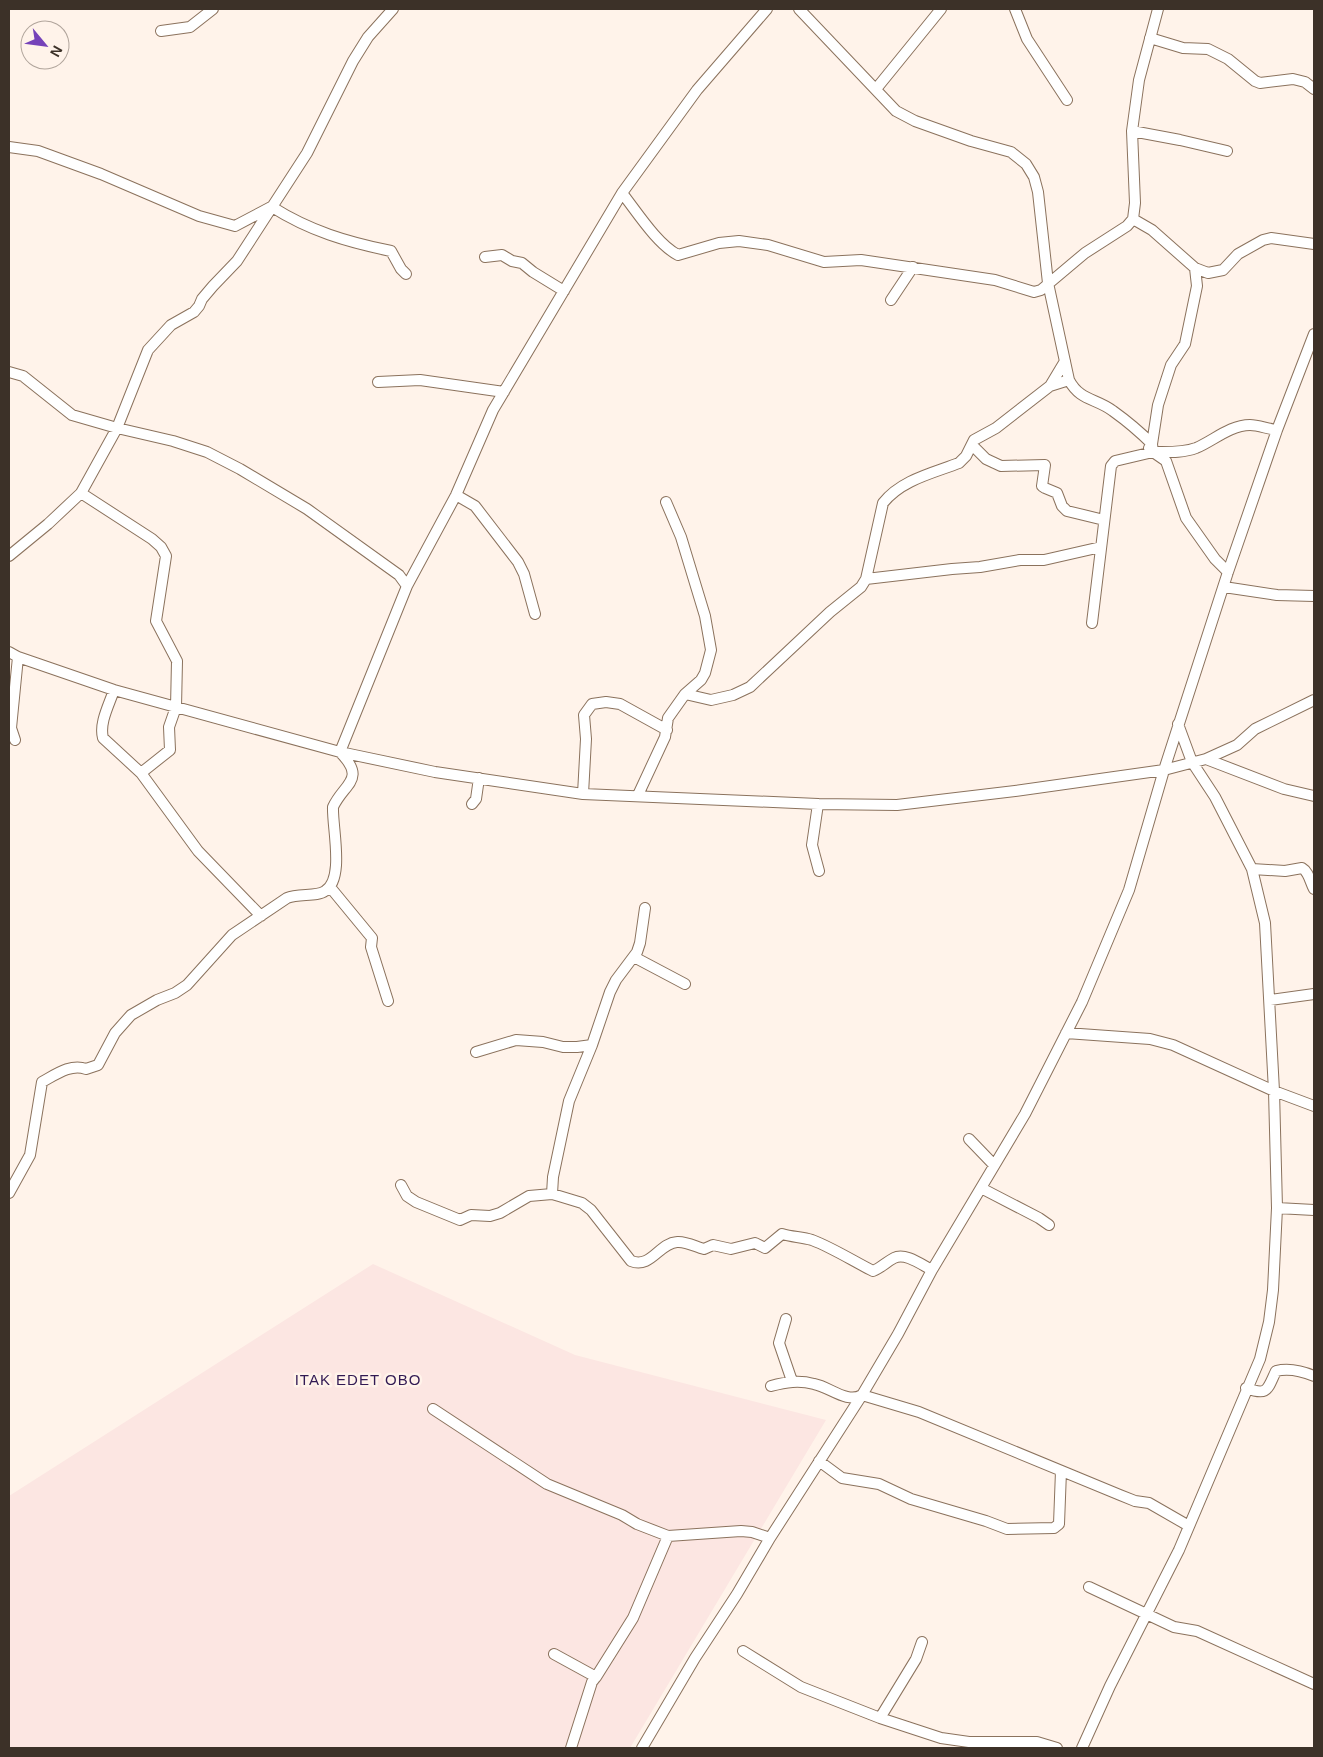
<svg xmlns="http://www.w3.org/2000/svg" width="1323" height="1757" viewBox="0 0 1323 1757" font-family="Helvetica,sans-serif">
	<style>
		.education { fill: #fce6e2 }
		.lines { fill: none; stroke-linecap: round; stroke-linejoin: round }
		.minor-casing { stroke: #8b725d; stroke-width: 12 }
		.minor { stroke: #fff; stroke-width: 10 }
		.labels { text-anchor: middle; stroke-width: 5; stroke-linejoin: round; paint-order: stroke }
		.quarter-label { font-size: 15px; letter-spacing: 1px; fill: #321a53; stroke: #fff3ea }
	</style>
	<rect width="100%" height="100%" fill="#fff3ea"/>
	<!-- education -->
	<path class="education" d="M 373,1264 L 575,1355 L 826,1420 L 630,1748 L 9,1748 L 9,1496 Z"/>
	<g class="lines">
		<!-- minor casing -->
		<g class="minor-casing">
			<path id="minor" d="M 799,9 L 896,111 L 915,121 L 971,141 L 1011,152 L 1026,164 L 1034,177 L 1038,192 L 1048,283 L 1069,380 C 1080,401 1096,398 1113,411 C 1127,421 1140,432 1152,444 L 1153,452 C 1167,452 1183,453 1196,448 C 1213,441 1230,425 1250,425 C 1258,425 1268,429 1277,430
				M 1015,9 L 1027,39 L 1067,100
				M 161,31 L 190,27 L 213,9
				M 1150,38 L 1183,48 L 1208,49 L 1228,59 L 1255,81 L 1260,83 L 1293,79 L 1305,82 L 1314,89
				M 876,89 L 941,9
				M 1132,131 L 1180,140 L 1227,151
				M 9,147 L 38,151 L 101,174 L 199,216 L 235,226 L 271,207
				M 622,193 C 637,212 657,244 678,255 L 719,243 L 739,241 L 768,245 L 824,262 L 861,260 L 995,280 L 1034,292 L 1041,290 L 1085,253 L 1127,226 L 1133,219 L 1135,203 L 1132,131 L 1139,80 L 1158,9
				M 272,207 C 310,231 347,242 391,251 L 401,269 L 406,274
				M 1133,219 L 1152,230 L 1195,268 L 1208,273 L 1223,270 L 1238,254 L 1263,240 L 1271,238 L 1314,244
				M 485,257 L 502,255 L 512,261 L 522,263 L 533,272 L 564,291
				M 891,300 L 913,267
				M 9,372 L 23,376 L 72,415 L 117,428 L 173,441 L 207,452 L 240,469 L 307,509 L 399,575 L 407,586
				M 378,382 L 420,380 L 504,392
				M 1050,386 L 1065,361
				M 972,445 L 986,459 L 1001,466 L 1045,465 L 1042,486 L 1045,488 L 1057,493 L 1062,506 L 1067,511 L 1104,520
				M 1149,448 L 1152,444 L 1158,405 L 1171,365 L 1185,344 L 1197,286 L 1195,268
				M 81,493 L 152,539 L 161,547 L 166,556 L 156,621 L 177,661 L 176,707 L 169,727 L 170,750 L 141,773 L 198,851 L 261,916
				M 456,495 L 475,506 L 518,562 L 524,574 L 535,614
				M 9,556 L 48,524 L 81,493 L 117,428 L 148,350 L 171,325 L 194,312 L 199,306 L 202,299 L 213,286 L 237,261 L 307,153 L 353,61 L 368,37 L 393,9
				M 866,579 L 952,569 L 980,567 L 1020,560 L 1044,560 L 1101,547
				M 1224,587 L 1277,595 L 1314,596
				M 1092,623 L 1111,466 L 1115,461 L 1153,452 L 1166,461 L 1186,518 L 1215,559 L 1228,572
				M 9,652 L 18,657 L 114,690 L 340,752 L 435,772 L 583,794 L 818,804 L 897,805 L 1015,791 L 1164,770 L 1206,759 L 1237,745 L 1255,729 L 1314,700
				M 114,690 C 109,705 99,723 103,738 L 141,773
				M 685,694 L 711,700 L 733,695 L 750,687 L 830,612 L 861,587 L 866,579 L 883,503 C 901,480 933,473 959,463 L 966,456 L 974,440 L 996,428 L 1050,386 L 1069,380
				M 15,740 L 11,728 L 18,657
				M 1206,759 L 1284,789 L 1314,796
				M 583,794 L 586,739 L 584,715 L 592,704 L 606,702 L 620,704 L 667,730
				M 638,795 L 665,737 L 668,718 L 685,694 L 701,680 L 705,673 L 711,650 L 705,616 L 681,537 L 666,502
				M 472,804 L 476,799 L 479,778
				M 818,804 L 812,845 L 819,871
				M 1252,869 L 1285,871 L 1302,868 C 1309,872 1310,882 1314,889
				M 330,887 L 372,938 L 371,947 L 388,1001
				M 634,957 L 685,984
				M 1270,1000 L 1314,994
				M 1066,1033 L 1150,1039 L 1173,1045 L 1274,1091 L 1314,1106
				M 476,1052 L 516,1040 L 543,1042 L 563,1047 L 577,1047 L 592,1045
				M 969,1139 L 994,1165
				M 401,1185 L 407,1196 L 416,1202 L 460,1220 L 471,1215 L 490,1216 L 500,1213 L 529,1196 L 552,1194 L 559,1196 L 582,1203 L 591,1210 L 631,1261 C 651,1269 659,1243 677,1242 C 686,1241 696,1247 704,1249 L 713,1245 L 731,1249 L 755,1243 L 765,1248 L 782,1234 C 792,1237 802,1237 812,1240 C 833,1248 853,1261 873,1271 C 881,1268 886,1262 894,1258 C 905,1252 922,1265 932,1270
				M 981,1188 L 1039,1218 L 1049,1225
				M 9,1193 L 30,1155 L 42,1082 C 55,1075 71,1063 86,1069 L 98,1065 L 115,1033 L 131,1015 L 157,1000 L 175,993 L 187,985 L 232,935 L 287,898 C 298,893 317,897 325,891 C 345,879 332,827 333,807 C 344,783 367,780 340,752 L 407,586 L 456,495 L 493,410 L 622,193 L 697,90 L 767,9
				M 552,1194 L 553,1177 L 569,1101 L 592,1045 L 610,992 L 616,980 L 637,952 L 640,943 L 645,908
				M 1277,1208 L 1314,1210
				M 786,1319 L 779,1343 L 792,1381
				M 771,1386 C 786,1382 799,1380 814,1384 C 830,1387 847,1404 862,1395 L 919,1412 L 1120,1495 L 1135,1501 L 1149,1503 L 1189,1526
				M 1246,1388 C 1268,1396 1267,1390 1276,1371 C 1288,1368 1302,1371 1314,1376
				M 433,1409 L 547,1484 L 622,1515 L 637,1524 L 668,1536 L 741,1531 L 752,1532 L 770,1538
				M 819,1461 L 842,1478 L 879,1484 L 911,1499 L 986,1521 L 1007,1529 L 1054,1528 L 1059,1524 L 1061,1471
				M 1089,1587 L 1174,1627 L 1197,1631 L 1314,1684
				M 743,1651 L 801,1687 L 880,1718 L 941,1738 L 969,1742 L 1037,1742 L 1057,1748
				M 554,1654 L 596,1677 L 633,1618 L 668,1536
				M 880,1718 L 916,1659 L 922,1642
				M 571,1748 L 592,1682 L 596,1677
				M 642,1748 L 695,1658 L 737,1594 L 770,1538 L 862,1395 L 898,1334 L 932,1270 L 1025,1114 L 1082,1002 L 1129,890 L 1164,770 L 1228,572 L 1277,430 L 1314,334
				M 1082,1748 L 1110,1686 L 1179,1550 L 1260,1359 L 1269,1322 L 1273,1290 L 1277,1208 L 1274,1091 L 1265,923 L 1252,869 L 1215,797 L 1192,762 L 1178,724"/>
		</g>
		<!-- minor -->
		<use href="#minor" class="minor"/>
	</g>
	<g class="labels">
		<!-- quarter labels -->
		<g class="quarter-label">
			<text x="358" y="1385">ITAK EDET OBO</text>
		</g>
	</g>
	<!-- border -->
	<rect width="1323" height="1757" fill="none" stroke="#3c3128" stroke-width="20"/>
	<!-- north arrow -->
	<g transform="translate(45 45) rotate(119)"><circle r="24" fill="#fff3ea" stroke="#b1a59c"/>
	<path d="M0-4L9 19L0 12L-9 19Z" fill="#7542b9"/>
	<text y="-8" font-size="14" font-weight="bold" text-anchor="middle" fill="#3c3128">N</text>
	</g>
</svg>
